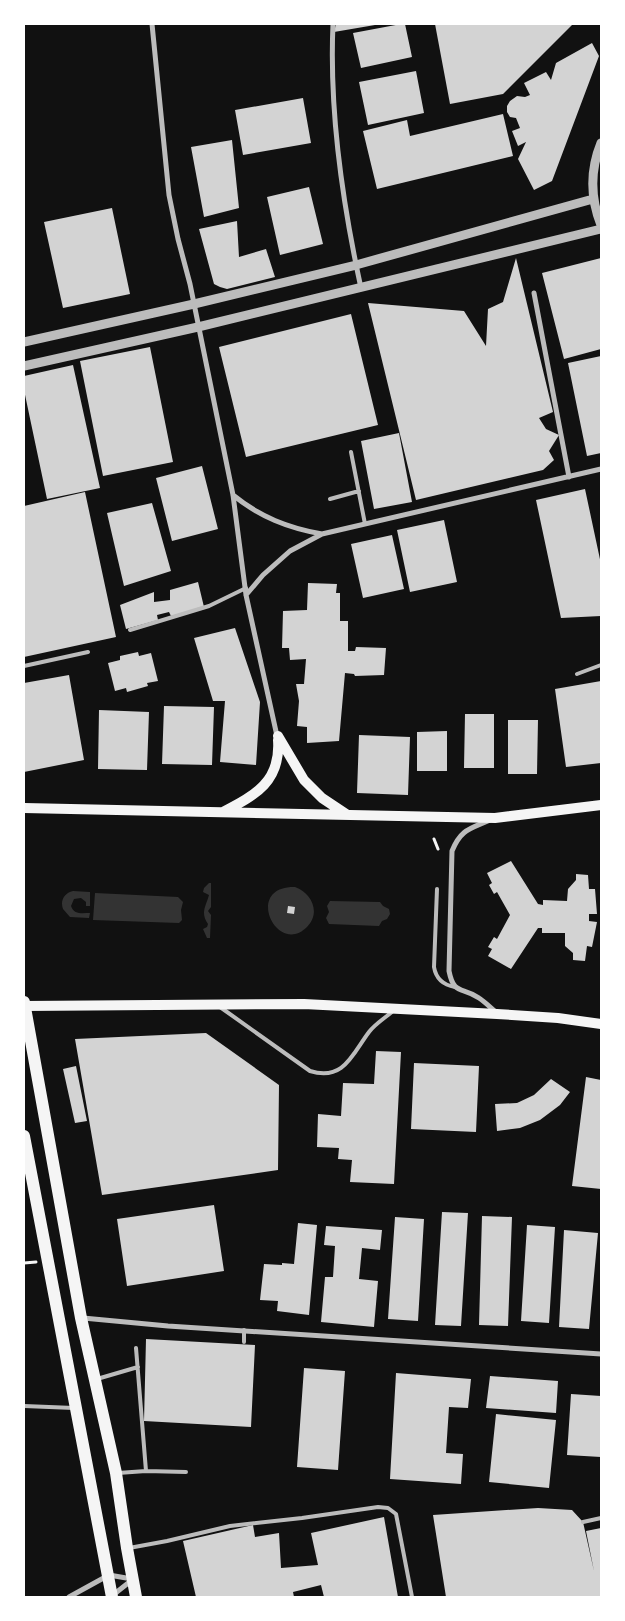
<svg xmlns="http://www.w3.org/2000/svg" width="625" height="1621" viewBox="0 0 625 1621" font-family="Arial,sans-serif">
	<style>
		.water { fill: #333 }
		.building { fill: #d3d3d3 }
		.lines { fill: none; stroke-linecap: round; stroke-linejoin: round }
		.path { stroke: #f5f5f5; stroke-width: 3 }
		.service { stroke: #bcbcbc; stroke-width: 4 }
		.minor { stroke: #bcbcbc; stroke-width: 5 }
		.tertiary { stroke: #bcbcbc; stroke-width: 9 }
		.secondary { stroke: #f5f5f5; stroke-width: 10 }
		.primary { stroke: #f5f5f5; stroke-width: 12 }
	</style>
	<rect width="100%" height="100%" fill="#111"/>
	<!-- water -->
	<path class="water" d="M 209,883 L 211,883 L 211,907 L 208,911 L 211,915 L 210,938 L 207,938 L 203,929 L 207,927 L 208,924 C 200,913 206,906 209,895 L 203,892 L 204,888 Z
		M 295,887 C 312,893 321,913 307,927 C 277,957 243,886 295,887 Z
		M 73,891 L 90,892 L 90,906 L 86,906 L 86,902 L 81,898 L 74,899 L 71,906 C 74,915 82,913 90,913 L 89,918 L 70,917 L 63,909 C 60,901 64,893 73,891 Z
		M 95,893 L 178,897 L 183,902 L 181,910 L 182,920 L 179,923 L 93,920 Z
		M 330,901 L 380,902 L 383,906 L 389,909 L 390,914 L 387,919 L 382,921 L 379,926 L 329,924 L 326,918 L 329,912 L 327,906 Z"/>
	<!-- building -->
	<path class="building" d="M 336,24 L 375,24 L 375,25 L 334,32 Z
		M 401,24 L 405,24 L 412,57 L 361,68 L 353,33 Z
		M 435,24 L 573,24 L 503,94 L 450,104 Z
		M 592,43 L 599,56 L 552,181 L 534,190 L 518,159 L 526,142 L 518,146 L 512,131 L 520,128 L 516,118 L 510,117 L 507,112 L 507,106 L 510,101 L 517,96 L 525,97 L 530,95 L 524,83 L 546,72 L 551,80 L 556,63 Z
		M 416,71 L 424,113 L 368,125 L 359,82 Z
		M 303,98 L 311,143 L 243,155 L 235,110 Z
		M 503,114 L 513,156 L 377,189 L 363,131 L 407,120 L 410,136 Z
		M 232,140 L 239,208 L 204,217 L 191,147 Z
		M 309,187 L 323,244 L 280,255 L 267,197 Z
		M 112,208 L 130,294 L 63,308 L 44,222 Z
		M 237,221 L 239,257 L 266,249 L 275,277 L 227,289 L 220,287 L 214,284 L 199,229 Z
		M 516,258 L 553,412 L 539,418 L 546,429 L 559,435 L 549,451 L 554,460 L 543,470 L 416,500 L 368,303 L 464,311 L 486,346 L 488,309 L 503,302 Z
		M 601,258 L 601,349 L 564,359 L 542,273 Z
		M 351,314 L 378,425 L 246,457 L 219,347 Z
		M 150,347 L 173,462 L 103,476 L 80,361 Z
		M 601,356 L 601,453 L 587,456 L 568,363 Z
		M 73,365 L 100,488 L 47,499 L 24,390 L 24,376 Z
		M 399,433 L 412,502 L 374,509 L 361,441 Z
		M 202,466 L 218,529 L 172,541 L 156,478 Z
		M 585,489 L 601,564 L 601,616 L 561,618 L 536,500 Z
		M 85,492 L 116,637 L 24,657 L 24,506 Z
		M 152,503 L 171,571 L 124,586 L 107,513 Z
		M 444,520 L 457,582 L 410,592 L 397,530 Z
		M 392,535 L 404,589 L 363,598 L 351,544 Z
		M 198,582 L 204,607 L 171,616 L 169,612 L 157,615 L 158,620 L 126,629 L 120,605 L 154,592 L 154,602 L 170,600 L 170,590 Z
		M 308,583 L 337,584 L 336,593 L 340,593 L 340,621 L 348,621 L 348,651 L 355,651 L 356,647 L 386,648 L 384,675 L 355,676 L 354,674 L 345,673 L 339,741 L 307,743 L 307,727 L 297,726 L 299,701 L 296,684 L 304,684 L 306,659 L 290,660 L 289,648 L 282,648 L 283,611 L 307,610 Z
		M 235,628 L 260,702 L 256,765 L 220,762 L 225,701 L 213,701 L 194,638 Z
		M 138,652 L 139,656 L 151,653 L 158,681 L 147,683 L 148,686 L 127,692 L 126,688 L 115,691 L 108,663 L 120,660 L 120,656 Z
		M 69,675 L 84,760 L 24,772 L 24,683 Z
		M 601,681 L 601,763 L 566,767 L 555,689 Z
		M 164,706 L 214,707 L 212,765 L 162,764 Z
		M 99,710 L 149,712 L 147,770 L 98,769 Z
		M 465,714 L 494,714 L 494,768 L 464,768 Z
		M 508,720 L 538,720 L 537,774 L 508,774 Z
		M 447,731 L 447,771 L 417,771 L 417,732 Z
		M 359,735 L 410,737 L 408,795 L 357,793 Z
		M 511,861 L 538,904 L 543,905 L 543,900 L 567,901 L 568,889 L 576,880 L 576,874 L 588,875 L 589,889 L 595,889 L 597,914 L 589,914 L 589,921 L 597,922 L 592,947 L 587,946 L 585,961 L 573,960 L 573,953 L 565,946 L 565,933 L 542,933 L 542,928 L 538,928 L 511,969 L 488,956 L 492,949 L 488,947 L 494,937 L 497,939 L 510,915 L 497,892 L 494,894 L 489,885 L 492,883 L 487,873 Z
		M 288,906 L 295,907 L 294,914 L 287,913 Z
		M 206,1033 L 279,1085 L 278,1170 L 102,1195 L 75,1039 Z
		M 376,1051 L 401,1052 L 394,1184 L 350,1182 L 352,1160 L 338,1159 L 339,1148 L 317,1147 L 318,1114 L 341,1116 L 343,1083 L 374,1084 Z
		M 414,1063 L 479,1066 L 476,1132 L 411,1129 Z
		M 76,1066 L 87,1121 L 75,1123 L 63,1069 Z
		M 586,1077 L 601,1080 L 601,1189 L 572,1186 Z
		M 551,1079 L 570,1092 L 560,1105 L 540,1120 L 520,1128 L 497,1131 L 495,1104 L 517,1103 L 534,1095 Z
		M 214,1205 L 224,1271 L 127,1286 L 117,1219 Z
		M 442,1212 L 468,1213 L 461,1326 L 435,1325 Z
		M 482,1216 L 512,1217 L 508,1326 L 479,1325 Z
		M 395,1217 L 424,1219 L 418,1321 L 388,1319 Z
		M 298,1223 L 317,1225 L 309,1315 L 277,1311 L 278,1301 L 260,1300 L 264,1264 L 282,1265 L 282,1263 L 294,1264 Z
		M 527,1225 L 555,1227 L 549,1323 L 521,1321 Z
		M 326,1226 L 382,1230 L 380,1250 L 362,1248 L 359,1279 L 378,1281 L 374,1327 L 321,1322 L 325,1277 L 333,1277 L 335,1246 L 324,1245 Z
		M 564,1230 L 598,1233 L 589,1329 L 559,1327 Z
		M 146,1339 L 255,1345 L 251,1427 L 144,1421 Z
		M 304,1368 L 345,1371 L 338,1470 L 297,1467 Z
		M 396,1373 L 471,1379 L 468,1408 L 449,1407 L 446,1453 L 463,1454 L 461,1484 L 390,1479 Z
		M 490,1376 L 558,1381 L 556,1413 L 486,1408 Z
		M 571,1394 L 601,1396 L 601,1457 L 567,1455 Z
		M 496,1414 L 556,1420 L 549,1488 L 489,1482 Z
		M 538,1508 L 572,1510 L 583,1522 L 594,1571 L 586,1531 L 601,1528 L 601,1597 L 446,1597 L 433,1515 Z
		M 384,1517 L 398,1597 L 324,1597 L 321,1585 L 293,1592 L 294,1597 L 196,1597 L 183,1541 L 253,1525 L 255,1537 L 279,1533 L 281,1568 L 318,1565 L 311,1533 Z"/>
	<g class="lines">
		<!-- path -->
		<path class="path" d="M 434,839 L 438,849
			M 24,1263 L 36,1262"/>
		<!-- service -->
		<path class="service" d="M 351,452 L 365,524
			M 330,499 L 359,491
			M 130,630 L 209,606 L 246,588
			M 24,666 L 88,652
			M 577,674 L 601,665
			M 437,889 L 434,967 C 436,979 443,985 455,987
			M 220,1007 L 310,1071 C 344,1082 353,1053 369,1032 C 375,1024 385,1018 393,1011
			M 244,1342 L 244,1330
			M 136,1348 L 146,1471
			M 97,1379 L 138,1367
			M 24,1406 L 74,1408
			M 118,1473 L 146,1471 L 186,1472
			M 583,1522 L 601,1518
			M 129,1548 L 167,1541 L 230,1526 L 302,1518 L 378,1507 L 388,1508 L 396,1514 L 412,1597"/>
		<!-- minor -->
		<path class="minor" d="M 152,24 L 169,195 L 178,239 L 190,284 L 233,495 L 246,595 L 277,736
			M 333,24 C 329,112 342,201 361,288
			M 534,293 L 569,477
			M 233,495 C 260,517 288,528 322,534
			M 246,595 L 263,575 L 290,551 L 322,534 L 601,469
			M 490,820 C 470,829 461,829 452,851 L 449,971 C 454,996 462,986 479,998 C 485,1002 491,1008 497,1013
			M 83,1318 L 168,1326 L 601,1354
			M 113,1595 L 132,1580
			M 69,1597 L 109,1575 L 132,1579"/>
		<!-- tertiary -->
		<path class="tertiary" d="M 601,143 C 590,170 590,197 601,225
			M 24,342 L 194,304 L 356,265 L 593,199
			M 24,366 L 198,327 L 601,229"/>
		<!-- secondary -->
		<path class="secondary" d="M 278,736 L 304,780 L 322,798 L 346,814
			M 24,808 L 495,818 L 601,805
			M 223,812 C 256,795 281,781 278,740
			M 24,1006 L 304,1004 L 497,1014 L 558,1018 L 601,1024"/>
		<!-- primary -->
		<path class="primary" d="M 24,1002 L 81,1318 L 116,1473 L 127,1548 L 136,1597
			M 24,1136 L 112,1597"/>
	</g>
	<!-- border -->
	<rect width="625" height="1621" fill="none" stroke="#ffffff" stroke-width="50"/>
</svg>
